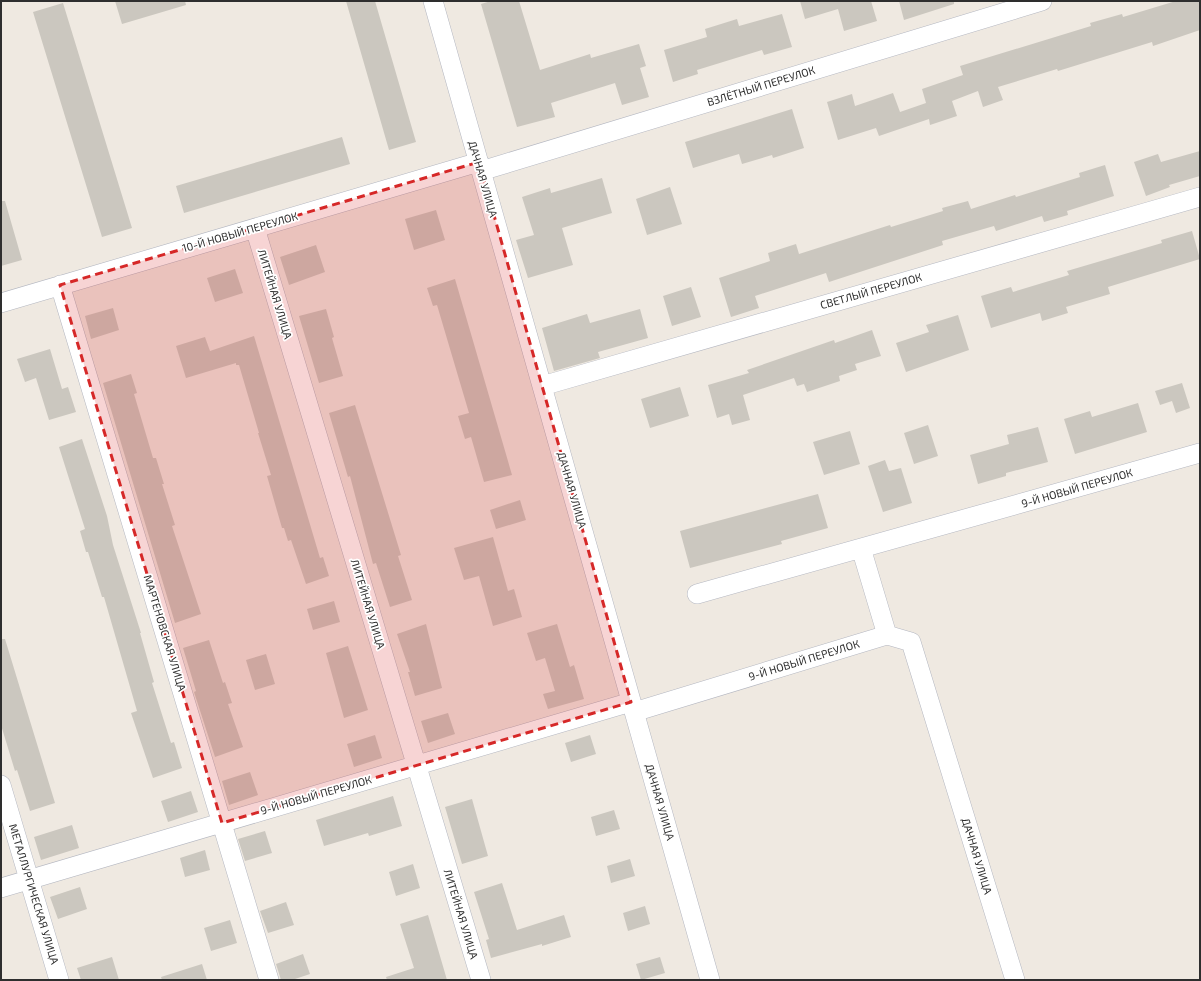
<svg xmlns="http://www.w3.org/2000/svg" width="1201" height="981" viewBox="0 0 1201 981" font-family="'Exo 2',sans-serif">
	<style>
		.building { fill: #cbc7bf }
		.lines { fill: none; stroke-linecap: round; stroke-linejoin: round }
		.minor-casing { stroke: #b4b7c1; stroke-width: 20 }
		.minor { stroke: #fff; stroke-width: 19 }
		.marked { fill: #d62828; fill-opacity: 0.2; stroke: #d62828; stroke-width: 3; stroke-dasharray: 8 5; stroke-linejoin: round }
		.labels { text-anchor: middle; stroke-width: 3.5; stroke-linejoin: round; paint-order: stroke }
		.street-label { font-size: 11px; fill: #2e2e2e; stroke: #fff }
	</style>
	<rect width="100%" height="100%" fill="#efe9e1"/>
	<!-- building -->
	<path class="building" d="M 115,1 L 185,1 L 186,5 L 122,24 Z
		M 346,1 L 375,1 L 416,142 L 389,150 Z
		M 491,1 L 519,1 L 540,70 L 590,54 L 591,58 L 639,44 L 646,66 L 640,68 L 649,97 L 622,105 L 615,83 L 551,103 L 555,117 L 517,127 L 481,4 Z
		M 800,1 L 871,1 L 877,21 L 844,31 L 838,9 L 805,19 Z
		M 899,1 L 954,1 L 954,4 L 904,20 Z
		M 1176,1 L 1200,1 L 1200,30 L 1153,46 L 1152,42 L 1058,71 L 1057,69 L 998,87 L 1003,100 L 983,107 L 978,91 L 952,101 L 957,116 L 930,125 L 929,119 L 879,136 L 876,128 L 838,140 L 827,102 L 852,94 L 855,106 L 893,93 L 900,112 L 926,103 L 922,89 L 963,75 L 960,66 L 1091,26 L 1090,23 L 1122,14 L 1123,17 Z
		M 63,3 L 132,228 L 102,237 L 33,12 Z
		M 782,14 L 792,47 L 764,55 L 762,50 L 697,70 L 698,74 L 673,82 L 664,50 L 707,37 L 705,29 L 737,19 L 739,26 Z
		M 792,109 L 804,148 L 773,158 L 772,155 L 742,164 L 739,154 L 693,168 L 685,142 Z
		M 342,137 L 350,164 L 184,213 L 176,186 Z
		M 1200,151 L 1200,176 L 1169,185 L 1170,187 L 1146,196 L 1134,162 L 1158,154 L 1161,162 Z
		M 1105,165 L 1114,196 L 1067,211 L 1068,215 L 1044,222 L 1042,216 L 996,231 L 994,226 L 942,241 L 943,245 L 829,282 L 826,273 L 755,296 L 759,308 L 731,317 L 719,278 L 770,261 L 768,253 L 796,244 L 799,254 L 890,225 L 891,227 L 943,211 L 942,208 L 968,201 L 971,209 L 1015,195 L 1016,197 L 1080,177 L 1079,173 Z
		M 602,178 L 612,213 L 562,228 L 573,265 L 528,278 L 516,240 L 534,235 L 522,197 L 550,188 L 551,193 Z
		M 670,187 L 682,224 L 647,235 L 636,199 Z
		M 1,201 L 5,201 L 22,260 L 1,266 Z
		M 436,210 L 445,240 L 414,250 L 405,219 Z
		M 1192,231 L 1200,259 L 1108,287 L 1110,294 L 1066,307 L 1068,313 L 1042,321 L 1040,313 L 991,328 L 981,296 L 1011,287 L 1013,292 L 1069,275 L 1067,271 L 1162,243 L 1161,240 Z
		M 316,245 L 325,272 L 289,285 L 280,257 Z
		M 235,269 L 243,293 L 215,302 L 207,278 Z
		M 455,279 L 512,475 L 484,482 L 471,437 L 465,439 L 458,416 L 469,413 L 437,305 L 433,306 L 427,288 Z
		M 691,287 L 701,317 L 672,326 L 663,296 Z
		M 113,308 L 119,330 L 91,339 L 85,316 Z
		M 326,309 L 334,337 L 332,338 L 343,376 L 319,383 L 299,316 Z
		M 640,309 L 648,338 L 598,352 L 600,358 L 554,371 L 542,328 L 587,314 L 590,323 Z
		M 958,315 L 969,350 L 906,372 L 896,343 L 929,332 L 926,325 Z
		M 872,330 L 881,356 L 855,364 L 857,370 L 839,376 L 840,381 L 807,392 L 804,384 L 797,386 L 794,378 L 743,395 L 750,420 L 732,425 L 729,414 L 717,418 L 708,385 L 749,373 L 747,370 L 834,340 L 835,343 Z
		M 254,336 L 320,558 L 323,557 L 329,576 L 306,584 L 291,540 L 288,541 L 284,528 L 282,528 L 267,476 L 271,475 L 258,433 L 259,433 L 239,365 L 236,365 L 236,363 L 186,378 L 176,346 L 205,337 L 210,351 Z
		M 50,349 L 62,389 L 68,387 L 76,412 L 49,420 L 36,378 L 25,382 L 17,359 Z
		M 131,374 L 137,393 L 134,394 L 153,458 L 156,458 L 164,484 L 162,484 L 175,525 L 172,526 L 201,614 L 175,623 L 103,383 Z
		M 1182,383 L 1190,408 L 1176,413 L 1172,401 L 1160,405 L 1155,391 Z
		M 680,387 L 689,416 L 650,428 L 641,399 Z
		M 1138,403 L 1147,432 L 1075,454 L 1064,419 L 1090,411 L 1092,417 Z
		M 355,405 L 401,555 L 398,556 L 412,600 L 390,607 L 376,563 L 373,564 L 350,476 L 348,477 L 329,413 Z
		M 928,425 L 938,456 L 914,464 L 904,433 Z
		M 1038,427 L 1048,462 L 1006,473 L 1006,476 L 978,484 L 970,455 L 1009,444 L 1007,435 Z
		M 850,431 L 860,464 L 824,475 L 813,442 Z
		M 82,439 L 107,516 L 113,545 L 141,633 L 140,633 L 154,682 L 152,683 L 171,743 L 174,742 L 182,768 L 153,778 L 131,713 L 137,711 L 104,597 L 102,597 L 88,552 L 86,552 L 80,531 L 85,529 L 59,447 Z
		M 885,460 L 889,471 L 901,468 L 912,503 L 883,512 L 868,466 Z
		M 818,494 L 828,528 L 781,541 L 782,544 L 690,568 L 680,531 Z
		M 520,500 L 526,520 L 496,529 L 490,510 Z
		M 493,537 L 508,591 L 514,589 L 522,617 L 493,626 L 479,576 L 464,580 L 454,548 Z
		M 334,601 L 340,622 L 313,630 L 307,609 Z
		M 426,624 L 442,688 L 415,696 L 408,672 L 410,672 L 397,634 Z
		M 557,624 L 570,667 L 574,665 L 584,699 L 548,709 L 543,694 L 555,691 L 545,658 L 536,661 L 527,633 Z
		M 1,639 L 5,639 L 55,803 L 30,811 L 17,770 L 15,771 L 1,725 Z
		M 209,640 L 223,683 L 225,682 L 232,703 L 228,704 L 243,747 L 215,757 L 194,692 L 196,691 L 183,648 Z
		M 348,646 L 368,710 L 344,718 L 326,653 Z
		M 266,654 L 275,684 L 255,690 L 246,660 Z
		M 448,713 L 455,734 L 428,743 L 421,721 Z
		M 375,735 L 382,758 L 354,767 L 347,744 Z
		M 590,735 L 596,754 L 571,762 L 565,743 Z
		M 250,772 L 258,795 L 229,805 L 222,781 Z
		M 191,791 L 198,812 L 168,822 L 161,801 Z
		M 393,796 L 402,826 L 369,836 L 368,833 L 324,846 L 316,820 Z
		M 472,799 L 488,856 L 462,864 L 445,807 Z
		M 614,810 L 620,829 L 596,836 L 591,817 Z
		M 72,825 L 79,848 L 41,860 L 34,837 Z
		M 265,831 L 272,853 L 245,861 L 238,839 Z
		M 205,850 L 210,870 L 185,877 L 180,858 Z
		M 630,859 L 635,876 L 611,883 L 607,866 Z
		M 413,864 L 420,888 L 396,896 L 389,872 Z
		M 502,883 L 517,930 L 564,915 L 571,937 L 542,946 L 542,944 L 491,958 L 486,940 L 489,939 L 474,892 Z
		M 80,887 L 87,909 L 58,919 L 50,897 Z
		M 286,902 L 294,925 L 268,933 L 260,911 Z
		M 645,906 L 650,924 L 628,931 L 623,913 Z
		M 428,915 L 447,980 L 387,980 L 386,977 L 414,968 L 400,924 Z
		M 230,920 L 237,943 L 211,951 L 204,928 Z
		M 303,954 L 310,974 L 292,980 L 281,980 L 276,964 Z
		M 112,957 L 119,980 L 81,980 L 77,968 Z
		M 660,957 L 665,973 L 641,980 L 636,964 Z
		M 202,964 L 207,980 L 162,980 L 161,977 Z"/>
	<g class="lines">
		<!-- minor casing -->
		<g class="minor-casing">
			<path id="minor" d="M 433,1 L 710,980
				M 481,171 L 1042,1
				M 255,228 L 481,980
				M 60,285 L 269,980
				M 1,303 L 479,162
				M 542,386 L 1200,197
				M 697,594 L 1200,453
				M 887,635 L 911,642 L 1015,980
				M 634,712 L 887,635 L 861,548
				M 1,785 L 59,980
				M 1,888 L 631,702"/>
		</g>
		<!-- minor -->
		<use href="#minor" class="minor"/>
	</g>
	<!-- marked area -->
	<path class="marked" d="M 479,162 L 631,702 L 222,823 L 60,285 Z"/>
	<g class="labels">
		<!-- street labels -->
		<g class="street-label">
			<text transform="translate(761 86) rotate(-17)" y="4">ВЗЛЁТНЫЙ ПЕРЕУЛОК</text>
			<text transform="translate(483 179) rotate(74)" y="4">ДАЧНАЯ УЛИЦА</text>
			<text transform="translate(240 232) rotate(-16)" y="4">10-Й НОВЫЙ ПЕРЕУЛОК</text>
			<text transform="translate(871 291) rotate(-16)" y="4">СВЕТЛЫЙ ПЕРЕУЛОК</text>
			<text transform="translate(275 294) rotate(73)" y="4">ЛИТЕЙНАЯ УЛИЦА</text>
			<text transform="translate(1077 488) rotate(-16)" y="4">9-Й НОВЫЙ ПЕРЕУЛОК</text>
			<text transform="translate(572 490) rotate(74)" y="4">ДАЧНАЯ УЛИЦА</text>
			<text transform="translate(368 604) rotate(73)" y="4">ЛИТЕЙНАЯ УЛИЦА</text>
			<text transform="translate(165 633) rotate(73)" y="4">МАРТЕНОВСКАЯ УЛИЦА</text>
			<text transform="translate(804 660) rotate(-17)" y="4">9-Й НОВЫЙ ПЕРЕУЛОК</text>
			<text transform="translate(316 795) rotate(-16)" y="4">9-Й НОВЫЙ ПЕРЕУЛОК</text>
			<text transform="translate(660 802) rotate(74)" y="4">ДАЧНАЯ УЛИЦА</text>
			<text transform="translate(977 856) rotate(73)" y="4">ДАЧНАЯ УЛИЦА</text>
			<text transform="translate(34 894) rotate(73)" y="4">МЕТАЛЛУРГИЧЕСКАЯ УЛИЦА</text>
			<text transform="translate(461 914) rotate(73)" y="4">ЛИТЕЙНАЯ УЛИЦА</text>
		</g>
	</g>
	<!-- border -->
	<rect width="1201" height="981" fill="none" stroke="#2e2e2e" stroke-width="4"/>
</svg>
